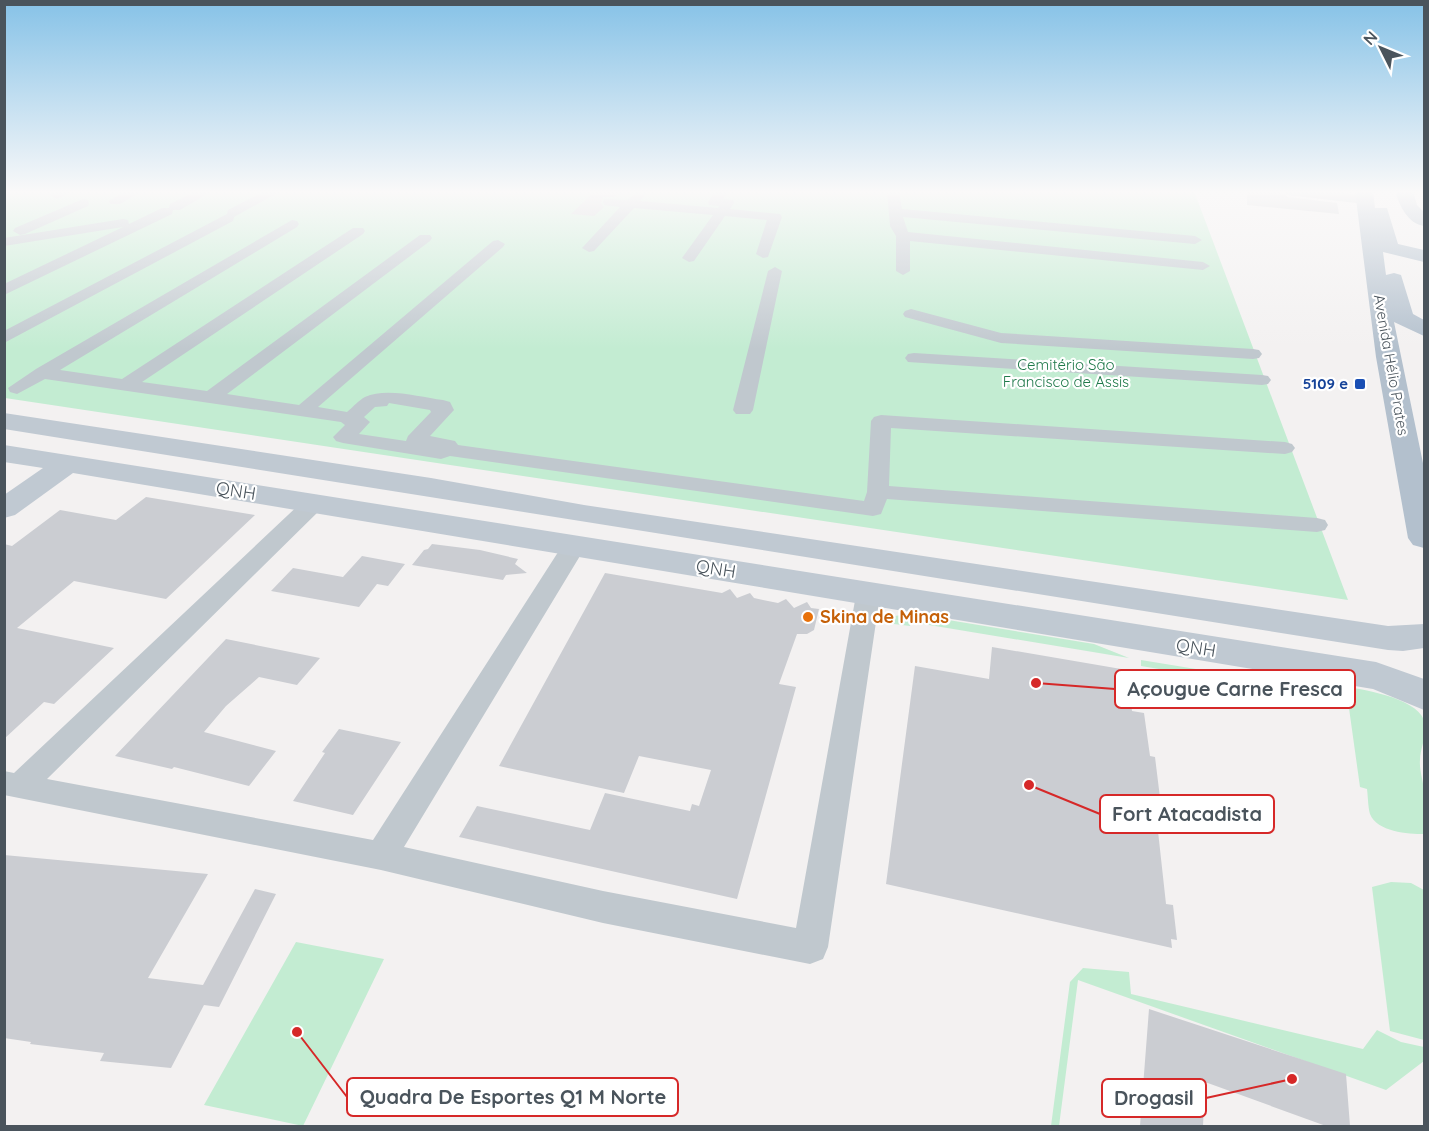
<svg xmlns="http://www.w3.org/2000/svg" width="1429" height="1131" viewBox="0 0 1429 1131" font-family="Quicksand,sans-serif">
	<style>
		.green { fill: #c3ecd2 }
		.building { fill: #cbcdd2 }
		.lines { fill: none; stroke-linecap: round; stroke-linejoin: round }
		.street { fill: #c0c8ce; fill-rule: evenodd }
		.secondary { fill: #c0c9d2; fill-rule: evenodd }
		.primary { fill: #b3c0cd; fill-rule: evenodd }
		.transit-dot { fill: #1a4fb4; stroke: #fff; stroke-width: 2 }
		.food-dot { fill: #e8710a; stroke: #fff; stroke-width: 2 }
		.labels { text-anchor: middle; stroke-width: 4.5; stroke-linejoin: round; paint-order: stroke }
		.far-park-label { font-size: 15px; fill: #1f794a; stroke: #fff }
		.far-street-label { font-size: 15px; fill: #4a545c; stroke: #fff }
		.far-transit-label { font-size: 15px; font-weight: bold; fill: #164399; stroke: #fff; text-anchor: end }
		.street-label { font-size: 18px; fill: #4a545c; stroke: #fff }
		.food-label { font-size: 18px; font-weight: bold; fill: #c56008; stroke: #fff; text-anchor: start }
		.leader { fill: none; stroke: #d62828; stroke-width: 2 }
		.callout-dot { fill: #d62828; stroke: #fff; stroke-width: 2 }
		.callout { fill: #fff; stroke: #d62828; stroke-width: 2 }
		.callout-label { font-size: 20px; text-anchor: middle; font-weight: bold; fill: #4a545c }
	</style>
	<rect width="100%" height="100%" fill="#f3f1f1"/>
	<!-- green -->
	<path class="green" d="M 4,191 L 1194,191 L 1348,600 L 5,398 Z
		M 912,614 L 1094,644 L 1129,658 L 911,622 L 910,626 L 886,623 L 894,616 Z
		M 1141,660 L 1306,687 L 1303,693 L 1141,666 Z
		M 1340,686 C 1361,689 1415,697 1424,720 C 1429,733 1420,747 1420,760 C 1419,771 1424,782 1424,793 C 1425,806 1426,821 1424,834 C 1408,834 1377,832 1370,814 C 1368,807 1368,797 1367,789 L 1360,787 L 1348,701 L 1310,694 L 1313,687 Z
		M 1391,882 L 1411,883 L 1424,890 L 1424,1040 L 1390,1031 L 1372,887 Z
		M 296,942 L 384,959 L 303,1126 L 204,1105 Z
		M 1083,968 L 1129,972 L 1131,994 L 1363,1049 L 1377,1030 L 1401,1042 L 1424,1047 L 1424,1061 L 1386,1090 L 1078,980 L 1059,1126 L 1051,1126 L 1070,982 Z"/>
	<!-- building -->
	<path class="building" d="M 595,191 L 620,191 L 614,197 L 603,197 L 601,203 L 604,207 L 594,216 L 571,214 Z
		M 1247,191 L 1280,191 L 1288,197 L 1337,203 L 1339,214 L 1247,205 Z
		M 146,497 L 255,515 L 166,599 L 74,581 L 17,628 L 114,648 L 54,704 L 44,702 L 4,739 L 4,544 L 12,546 L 60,510 L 116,520 Z
		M 432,544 L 480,550 L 518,559 L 515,564 L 527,573 L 506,575 L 503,580 L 412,565 L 424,550 L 428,549 Z
		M 362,556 L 405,564 L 388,586 L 377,584 L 359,607 L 271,591 L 293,568 L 343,577 Z
		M 605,573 L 722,593 L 730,589 L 737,598 L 750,593 L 754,598 L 763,600 L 778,603 L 786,599 L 794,608 L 807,602 L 811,608 L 819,609 L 814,630 L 807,634 L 797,634 L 779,684 L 796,687 L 737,899 L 459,837 L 477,806 L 590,830 L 605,793 L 690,811 L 692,804 L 699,806 L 711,770 L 639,756 L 624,793 L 499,766 Z
		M 226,639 L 320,658 L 297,685 L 259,677 L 226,706 L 204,732 L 276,751 L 249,786 L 174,767 L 172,769 L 115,756 Z
		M 992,647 L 1127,670 L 1132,711 L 1144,713 L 1150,756 L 1155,757 L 1162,814 L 1156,813 L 1166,904 L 1173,905 L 1177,940 L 1171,939 L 1172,948 L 886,884 L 915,666 L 989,679 Z
		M 339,729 L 401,742 L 353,815 L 293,801 L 325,753 L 322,752 Z
		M 4,855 L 208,874 L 148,978 L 203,985 L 255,889 L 276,894 L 219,1007 L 204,1005 L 171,1068 L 100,1061 L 104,1053 L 30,1044 L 31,1042 L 4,1038 Z
		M 1149,1009 L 1346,1074 L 1350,1126 L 1326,1126 L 1205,1082 L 1203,1126 L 1140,1126 Z"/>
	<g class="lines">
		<!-- street -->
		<path class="street" d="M 55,191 L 71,191 L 57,199 L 51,195 Z
			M 126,191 L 142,191 L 120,204 L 110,204 L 109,201 Z
			M 196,191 L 212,191 L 180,210 L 173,210 L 172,214 L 4,295 L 4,284 L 123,227 L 4,246 L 4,238 L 123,219 L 128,220 L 129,224 L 162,208 L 169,208 L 170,204 Z
			M 265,191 L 281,191 L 234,217 L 233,221 L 4,343 L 4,331 L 227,214 L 228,210 Z
			M 715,191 L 728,191 L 723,199 L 733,200 L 734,203 L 730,209 L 780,214 L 782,217 L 768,257 L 763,258 L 756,254 L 767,220 L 725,216 L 694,261 L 689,262 L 682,258 L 713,215 L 634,208 L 594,251 L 589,252 L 582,248 L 620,207 L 604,205 L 603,202 L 604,199 L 627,200 L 638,192 L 644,196 L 640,201 L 718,208 L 719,206 L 709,205 L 708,202 Z
			M 887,191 L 899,191 L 902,209 L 1195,236 L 1202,240 L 1195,244 L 903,217 L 908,232 L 1203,262 L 1210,266 L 1203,270 L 910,241 L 910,271 L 903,275 L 896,271 L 896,236 L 890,226 Z
			M 1282,191 C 1299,191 1360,190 1371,200 L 1365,204 L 1288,195 Z
			M 83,199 L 88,200 L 89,203 L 88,206 L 25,234 L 20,235 L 13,231 L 15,228 Z
			M 292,220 L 297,221 L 299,224 L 297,227 L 60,370 L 122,379 L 353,228 L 363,228 L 365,231 L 363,234 L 142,382 L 207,391 L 420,235 L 430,235 L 432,238 L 430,241 L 227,394 L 299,405 L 493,241 L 498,240 L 505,244 L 503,247 L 318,407 L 347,412 C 353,407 359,400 365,397 C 386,387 420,397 443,400 L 450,402 L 454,410 L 430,436 L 455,441 L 458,445 L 864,501 L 867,492 L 871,421 L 874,417 L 881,415 L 1285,442 L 1292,444 L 1295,448 L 1292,452 L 1285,454 L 891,428 L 889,486 L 1317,518 L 1325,520 L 1328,525 L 1325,530 L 1317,532 L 887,499 L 881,514 L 873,516 L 450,456 L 441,459 L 343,443 L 336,441 L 333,437 L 345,425 L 341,422 L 45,379 L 17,394 L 10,392 L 8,388 L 36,369 ZM 389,403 L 430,410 L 431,412 L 408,436 L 406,441 L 359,434 L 370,422 L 364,417 L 375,407 L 387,406 Z
			M 775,267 L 782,271 L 753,410 L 750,414 L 736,414 L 733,410 L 768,271 Z
			M 911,309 L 1001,333 L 1253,349 L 1259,350 L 1262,354 L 1259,358 L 1253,359 L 1001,343 L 905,317 L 903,314 L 905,311 Z
			M 914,353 L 1262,375 L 1268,376 L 1271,380 L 1268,384 L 1262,385 L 908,362 L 905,358 L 908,354 Z
			M 313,497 L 321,499 L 324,504 L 321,509 L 47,779 L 373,840 L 562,546 L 566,541 L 574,539 L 582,541 L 586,546 L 404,847 L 603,891 L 796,928 L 856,595 L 859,589 L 868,587 L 877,589 L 880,595 L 828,947 L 823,959 L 810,964 L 603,923 L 381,870 L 4,795 L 4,771 L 14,773 L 305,499 Z"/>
		<!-- secondary -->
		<path class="secondary" d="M 4,413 L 431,478 L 584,505 L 1388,626 L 1424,624 L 1424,648 L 1403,651 L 1388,650 L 4,429 Z
			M 4,445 L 1376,662 L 1424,679 L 1424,710 L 1373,689 L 73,473 L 15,515 L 4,518 L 4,495 L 43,468 L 4,462 Z"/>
		<!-- primary -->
		<path class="primary" d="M 1355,191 L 1373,191 L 1375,208 L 1387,208 L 1398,244 L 1424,250 L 1424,262 L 1383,252 L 1386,275 L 1394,273 L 1401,275 L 1413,314 L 1424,320 L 1424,336 L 1394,322 L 1424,468 L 1424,548 L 1413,545 L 1408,538 L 1376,357 Z
			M 1395,191 L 1413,191 L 1417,205 L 1424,212 L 1424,226 C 1407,223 1400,206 1395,191 Z"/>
	</g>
	<!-- sky -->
	<linearGradient id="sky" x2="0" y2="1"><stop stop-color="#86c2e7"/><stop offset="0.55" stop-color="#faf9f9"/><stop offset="1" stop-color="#faf9f9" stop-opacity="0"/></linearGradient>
	<rect width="1429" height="349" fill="url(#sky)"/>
	<!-- markers -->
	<rect class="transit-dot" x="1354" y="378" width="12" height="12" rx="3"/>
	<circle class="food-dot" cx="808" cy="617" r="6"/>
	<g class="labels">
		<!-- far-park labels -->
		<g class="far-park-label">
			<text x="1066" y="370">Cemitério São<tspan x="1066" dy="17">Francisco de Assis</tspan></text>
		</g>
		<!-- far-street labels -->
		<g class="far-street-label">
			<text transform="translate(1391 365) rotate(80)" y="5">Avenida Hélio Prates</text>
		</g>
		<!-- far-transit labels -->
		<g class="far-transit-label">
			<text x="1348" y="389">5109 e</text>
		</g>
		<!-- street labels -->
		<g class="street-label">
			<text transform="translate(236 491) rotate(9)" y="6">QNH</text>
			<text transform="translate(716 569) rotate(9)" y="6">QNH</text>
			<text transform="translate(1196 648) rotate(9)" y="6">QNH</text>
		</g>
		<!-- food labels -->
		<g class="food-label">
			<text x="820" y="623">Skina de Minas</text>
		</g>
	</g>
	<!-- callouts -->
	<path class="leader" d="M1036 683L1115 689M1029 785L1100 814M297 1032L347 1097M1292 1079L1206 1098"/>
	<g class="callout-dot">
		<circle cx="1036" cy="683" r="6"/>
		<circle cx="1029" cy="785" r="6"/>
		<circle cx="297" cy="1032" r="6"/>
		<circle cx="1292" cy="1079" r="6"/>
	</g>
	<g class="callout">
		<rect x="1115" y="670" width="240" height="38" rx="6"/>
		<rect x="1100" y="795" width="174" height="38" rx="6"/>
		<rect x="347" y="1078" width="331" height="38" rx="6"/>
		<rect x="1102" y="1079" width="104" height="38" rx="6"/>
	</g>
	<g class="callout-label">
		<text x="1235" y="696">Açougue Carne Fresca</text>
		<text x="1187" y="821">Fort Atacadista</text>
		<text x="513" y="1104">Quadra De Esportes Q1 M Norte</text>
		<text x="1154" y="1105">Drogasil</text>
	</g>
	<!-- border -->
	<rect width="1429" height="1131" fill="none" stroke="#4a545c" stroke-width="12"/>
	<!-- north arrow -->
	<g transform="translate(1381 48) rotate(313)" stroke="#ffffff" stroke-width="4.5" paint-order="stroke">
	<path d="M0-4.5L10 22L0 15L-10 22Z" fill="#4a545c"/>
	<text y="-9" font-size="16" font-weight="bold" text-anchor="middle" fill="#4a545c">N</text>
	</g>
</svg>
